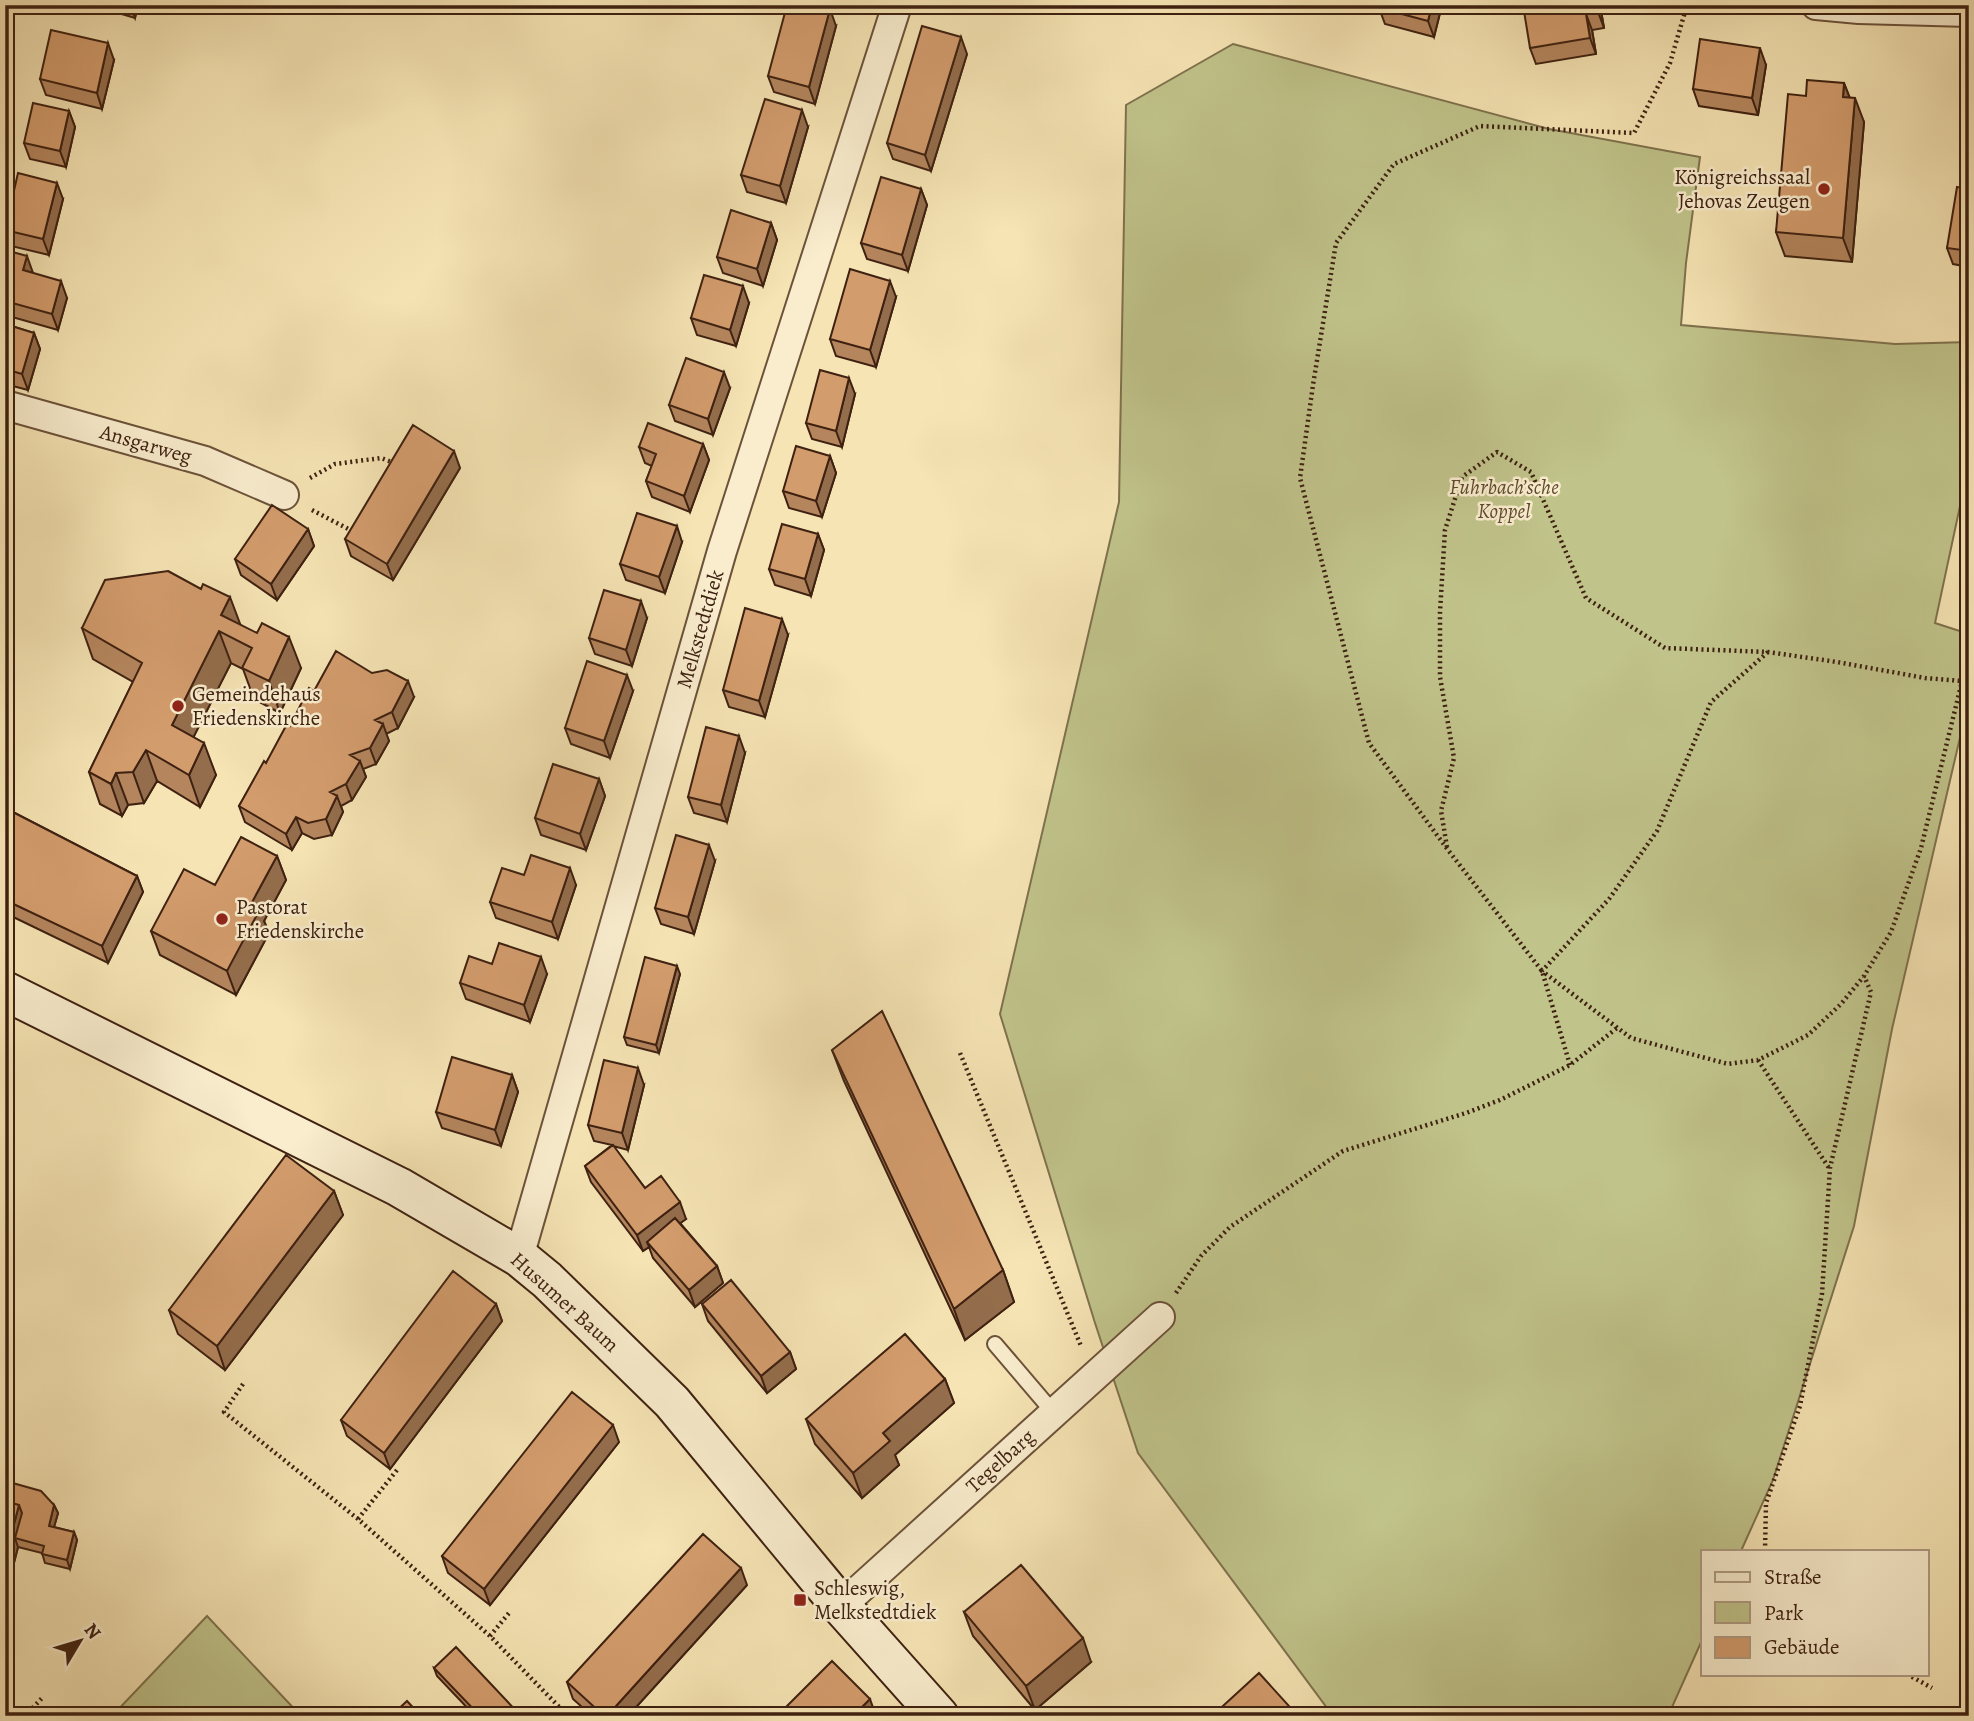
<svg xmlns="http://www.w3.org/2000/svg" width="1974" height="1721" viewBox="0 0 1974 1721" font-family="Alegreya,serif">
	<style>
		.green { fill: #c0c38a; stroke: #7f724e; stroke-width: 2 }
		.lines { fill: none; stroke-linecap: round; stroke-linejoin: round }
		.lane-casing { stroke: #6c523a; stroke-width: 18 }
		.street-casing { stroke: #6c523a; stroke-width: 32 }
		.secondary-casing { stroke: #3e2111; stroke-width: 42 }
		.path { stroke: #3e2111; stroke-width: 4.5; stroke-dasharray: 2 3.5; stroke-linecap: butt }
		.lane { stroke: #f9edce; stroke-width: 14 }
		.street { stroke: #f9edce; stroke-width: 28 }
		.secondary { stroke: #f9edce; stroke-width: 38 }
		.wall { fill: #b5865e; stroke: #3e2111; stroke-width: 2 }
		.shaded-wall { fill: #946d4c; stroke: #3e2111; stroke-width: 2 }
		.building { fill: #d39c6d; stroke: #3e2111; stroke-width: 2 }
		.poi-dot { fill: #8f2418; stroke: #f9edce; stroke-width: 2.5 }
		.labels { text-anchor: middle; stroke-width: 5; stroke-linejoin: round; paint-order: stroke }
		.poi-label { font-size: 21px; fill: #3e2111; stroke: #f9edce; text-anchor: start }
		.street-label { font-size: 21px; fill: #3e2111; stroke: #f9edce }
		.park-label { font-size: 21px; font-style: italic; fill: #5e4a2f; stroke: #f9edce }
	</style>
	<rect width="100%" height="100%" fill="#f6e4b4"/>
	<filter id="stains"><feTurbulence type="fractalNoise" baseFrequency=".00286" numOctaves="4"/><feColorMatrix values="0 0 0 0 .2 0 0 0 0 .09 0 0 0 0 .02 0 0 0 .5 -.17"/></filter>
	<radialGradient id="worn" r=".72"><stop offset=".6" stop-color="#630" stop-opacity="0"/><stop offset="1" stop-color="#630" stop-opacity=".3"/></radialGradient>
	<!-- green -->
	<path class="green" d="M 1233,44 L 1549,129 L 1700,157 L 1686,263 L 1681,325 L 1895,344 L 1969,342 L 1969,464 L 1935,623 L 1969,634 L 1969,699 L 1892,1029 L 1854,1226 L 1773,1480 L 1741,1551 L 1703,1551 L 1703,1638 L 1668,1716 L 1333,1716 L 1138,1453 L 1095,1323 L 1000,1014 L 1119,502 L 1126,105 Z
		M 207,1616 L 301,1716 L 112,1716 Z"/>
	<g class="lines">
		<!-- lane casing -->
		<g class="lane-casing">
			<path id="lane" d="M 995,1344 L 1053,1412"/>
		</g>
		<!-- street casing -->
		<g class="street-casing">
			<path id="street" d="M 1816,5 L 1859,9 L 1969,12
				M 5,405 L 205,461 L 284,495
				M 519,1257 L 722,551 L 897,5
				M 841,1606 L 1160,1317"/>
		</g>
		<!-- secondary casing -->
		<g class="secondary-casing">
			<path id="secondary" d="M 5,991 L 399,1187 L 519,1257 L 547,1280 L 672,1402 L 841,1606 L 939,1716"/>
		</g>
		<!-- path -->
		<path class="path" d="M 310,478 L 335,464 L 381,458 L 394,463
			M 312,510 L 354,532
			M 1768,652 L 1711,702 L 1657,831 L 1609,899 L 1542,971 L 1631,1038 L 1728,1064 L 1758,1060 L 1808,1035 L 1841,1004 L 1864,976 L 1891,932 L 1921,848 L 1969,653
			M 1447,847 L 1441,811 L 1454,758 L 1440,677 L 1440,612 L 1445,530 L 1462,477 L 1497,452 L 1531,472 L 1586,598 L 1665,648 L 1768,652 L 1837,662 L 1925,678 L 1962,681
			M 960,1053 L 1081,1346
			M 1758,1060 L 1829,1168
			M 1570,1065 L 1542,971 L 1448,850 L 1369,743 L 1300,478 L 1313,385 L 1336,243 L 1394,164 L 1480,126 L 1634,133 L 1670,63 L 1687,5
			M 1176,1293 L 1201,1256 L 1230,1227 L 1343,1151 L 1466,1113 L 1500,1100 L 1570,1065 L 1617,1028
			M 243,1384 L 224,1412 L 358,1519 L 490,1636 L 568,1716
			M 358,1519 L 397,1470
			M 1765,1551 L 1766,1503 L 1800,1406 L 1822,1294 L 1830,1168 L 1871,992 L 1864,976
			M 490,1636 L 509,1613
			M 1907,1674 L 1932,1688
			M 25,1716 L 44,1696"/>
		<!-- lane -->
		<use href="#lane" class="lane"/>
		<!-- street -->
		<use href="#street" class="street"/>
		<!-- secondary -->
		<use href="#secondary" class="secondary"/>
	</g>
	<!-- wall -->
	<path class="wall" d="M 91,5 L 138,5 L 135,18 Z
		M 759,5 L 783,5 L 782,11 Z
		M 1442,5 L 1434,37 L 1385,24 L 1379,8 Z
		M 1600,5 L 1604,28 L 1592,30 L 1596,54 L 1536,64 L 1530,48 Z
		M 836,26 L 815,104 L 774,92 L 768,76 Z
		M 967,54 L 931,171 L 893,159 L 887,143 Z
		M 114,60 L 102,109 L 46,95 L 40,79 Z
		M 1766,65 L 1758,115 L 1699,106 L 1693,89 Z
		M 1844,83 L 1850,98 L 1864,122 L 1852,262 L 1785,256 L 1776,232 L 1806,96 Z
		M 69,111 L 75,127 L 66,167 L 30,159 L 24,143 Z
		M 808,127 L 786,203 L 747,192 L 741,175 Z
		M 921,189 L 927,205 L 908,271 L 867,259 L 861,243 Z
		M 1969,189 L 1969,267 L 1953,264 L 1947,248 Z
		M 63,199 L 49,255 L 11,246 L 5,231 L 5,226 Z
		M 771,223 L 777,240 L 763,286 L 723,273 L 717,257 Z
		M 5,250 L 33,273 L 67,298 L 58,330 L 5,315 Z
		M 896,297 L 876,367 L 836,356 L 830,339 Z
		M 749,303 L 736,346 L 697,335 L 691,318 Z
		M 5,324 L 34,333 L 40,349 L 28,390 L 5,384 Z
		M 730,388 L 713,435 L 675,421 L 669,405 Z
		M 855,394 L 842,447 L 812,439 L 806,423 Z
		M 703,444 L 709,460 L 690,512 L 652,497 L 646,481 L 652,466 L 645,463 L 639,447 Z
		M 830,456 L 836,473 L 822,517 L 789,508 L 783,491 Z
		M 460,468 L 393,580 L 351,556 L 345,539 Z
		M 308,529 L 314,546 L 277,600 L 241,575 L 235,559 Z
		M 818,534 L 824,550 L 811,596 L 775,585 L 769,569 Z
		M 682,542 L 665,593 L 626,580 L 620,564 Z
		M 647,618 L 632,666 L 595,654 L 589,638 Z
		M 240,625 L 301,668 L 280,713 L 254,699 L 243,669 L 231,663 L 193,737 L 216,775 L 200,807 L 157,781 L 144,803 L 128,805 L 122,816 L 100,804 L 89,772 L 133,682 L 93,659 L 82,628 Z
		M 788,635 L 765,717 L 729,707 L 723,690 Z
		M 314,691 L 414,697 L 398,728 L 386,734 L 389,741 L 376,764 L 363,769 L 366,777 L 352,800 L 341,806 L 343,812 L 332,835 L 314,839 L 302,833 L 292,850 L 245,822 L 239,806 L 266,763 Z
		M 633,691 L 610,758 L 571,744 L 565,728 Z
		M 745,753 L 727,822 L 694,813 L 688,797 Z
		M 599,779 L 605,796 L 586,850 L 541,835 L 535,818 Z
		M 5,808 L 137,876 L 143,892 L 108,963 L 5,913 Z
		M 277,856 L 286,880 L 264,921 L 269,933 L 236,995 L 160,955 L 151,931 L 215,885 Z
		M 715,861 L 694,934 L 661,924 L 655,908 Z
		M 524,875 L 576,885 L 558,939 L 496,918 L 490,902 Z
		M 492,964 L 547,974 L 530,1022 L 466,999 L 460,983 Z
		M 680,974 L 659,1053 L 627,1045 L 624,1037 Z
		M 832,1050 L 1003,1270 L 1014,1302 L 965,1340 L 844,1081 Z
		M 512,1075 L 518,1092 L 501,1146 L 442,1128 L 436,1112 Z
		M 644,1085 L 628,1150 L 613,1146 L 645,1188 L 686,1219 L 680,1223 L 717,1266 L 723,1283 L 695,1307 L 653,1258 L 649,1247 L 643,1251 L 591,1182 L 585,1166 L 612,1145 L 594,1141 L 588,1125 Z
		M 334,1191 L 343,1215 L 225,1370 L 178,1334 L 169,1310 Z
		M 496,1304 L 502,1321 L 390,1469 L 347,1436 L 341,1420 Z
		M 702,1304 L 790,1352 L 796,1369 L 767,1393 L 708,1321 Z
		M 945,1379 L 954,1403 L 895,1455 L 899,1465 L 862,1498 L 815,1444 L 806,1419 Z
		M 619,1442 L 490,1605 L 448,1573 L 442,1556 Z
		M 5,1498 L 54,1505 L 58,1513 L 54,1527 L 74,1532 L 77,1540 L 70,1569 L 45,1563 L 42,1553 L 18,1547 L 5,1598 Z
		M 747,1585 L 628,1716 L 592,1716 L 573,1699 L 567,1682 Z
		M 964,1612 L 1091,1662 L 1035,1710 L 973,1636 Z
		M 434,1668 L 521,1716 L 475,1716 L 437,1676 Z"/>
	<!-- shaded-wall -->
	<path class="shaded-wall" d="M 130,5 L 138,5 L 135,18 Z
		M 1432,5 L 1442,5 L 1434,37 L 1428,21 Z
		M 1596,5 L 1600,5 L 1604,28 L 1598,12 Z
		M 830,9 L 836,26 L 815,104 L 809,87 Z
		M 1586,14 L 1592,30 L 1596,54 L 1590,38 Z
		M 961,37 L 967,54 L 931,171 L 925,155 Z
		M 108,43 L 114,60 L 102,109 L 97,93 Z
		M 1760,48 L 1766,65 L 1758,115 L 1752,98 Z
		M 1844,83 L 1853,107 L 1843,97 Z
		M 1855,98 L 1864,122 L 1852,262 L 1843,238 Z
		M 802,110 L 808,127 L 786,203 L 780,186 Z
		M 69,111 L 75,127 L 66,167 L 60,151 Z
		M 57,183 L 63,199 L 49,255 L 43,239 Z
		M 921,189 L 927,205 L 908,271 L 902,255 Z
		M 771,223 L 777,240 L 763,286 L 757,269 Z
		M 27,256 L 33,273 L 23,270 Z
		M 61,281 L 67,298 L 58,330 L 52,314 Z
		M 890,281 L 896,297 L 876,367 L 870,350 Z
		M 743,286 L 749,303 L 736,346 L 730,330 Z
		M 34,333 L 40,349 L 28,390 L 22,374 Z
		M 724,372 L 730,388 L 713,435 L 708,419 Z
		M 849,378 L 855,394 L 842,447 L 836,431 Z
		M 703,444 L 709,460 L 690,512 L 684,496 Z
		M 454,451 L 460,468 L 393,580 L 387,564 Z
		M 830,456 L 836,473 L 822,517 L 816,501 Z
		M 5,498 L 8,505 L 5,518 Z
		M 677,526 L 682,542 L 665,593 L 659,577 Z
		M 308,529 L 314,546 L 277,600 L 271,584 Z
		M 818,534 L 824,550 L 811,596 L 805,579 Z
		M 230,597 L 242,629 L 221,615 Z
		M 641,601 L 647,618 L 632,666 L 626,650 Z
		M 782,619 L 788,635 L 765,717 L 759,701 Z
		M 219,631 L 231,663 L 184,756 L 172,725 Z
		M 289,637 L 301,668 L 280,713 L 269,681 Z
		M 627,675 L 633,691 L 610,758 L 604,741 Z
		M 408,681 L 414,697 L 398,728 L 392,712 Z
		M 383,724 L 389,741 L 376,764 L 370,748 Z
		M 739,736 L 745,753 L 727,822 L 721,805 Z
		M 204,743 L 216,775 L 200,807 L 189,775 Z
		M 146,750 L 157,781 L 144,803 L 133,772 Z
		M 360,761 L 366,777 L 352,800 L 346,784 Z
		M 116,773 L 128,805 L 122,816 L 111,784 Z
		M 599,779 L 605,796 L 586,850 L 580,834 Z
		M 337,796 L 343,812 L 332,835 L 326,819 Z
		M 296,817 L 302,833 L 292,850 L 286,834 Z
		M 709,845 L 715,861 L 694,934 L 688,917 Z
		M 277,856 L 286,880 L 264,921 L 269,933 L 236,995 L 227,971 L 251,904 Z
		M 570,868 L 576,885 L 558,939 L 552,922 Z
		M 137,876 L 143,892 L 108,963 L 102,946 Z
		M 541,957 L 547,974 L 530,1022 L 524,1005 Z
		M 677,966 L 680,974 L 659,1053 L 656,1045 Z
		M 638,1068 L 644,1085 L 628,1150 L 622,1133 Z
		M 512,1075 L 518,1092 L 501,1146 L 495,1130 Z
		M 334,1191 L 343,1215 L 225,1370 L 217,1346 Z
		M 680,1202 L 686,1219 L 650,1246 L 647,1242 L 649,1247 L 643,1251 L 637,1235 Z
		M 717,1266 L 723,1283 L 695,1307 L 689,1290 Z
		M 1003,1270 L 1014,1302 L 965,1340 L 954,1309 Z
		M 496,1304 L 502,1321 L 390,1469 L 384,1453 Z
		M 790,1352 L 796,1369 L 767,1393 L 761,1376 Z
		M 945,1379 L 954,1403 L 895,1455 L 899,1465 L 862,1498 L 853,1473 L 883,1433 Z
		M 613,1425 L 619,1442 L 490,1605 L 484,1589 Z
		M 19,1505 L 25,1521 L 15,1538 L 18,1547 L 5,1598 L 5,1558 Z
		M 54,1505 L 58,1513 L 52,1534 L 49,1526 Z
		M 74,1532 L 77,1540 L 70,1569 L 67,1560 Z
		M 741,1568 L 747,1585 L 628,1716 L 607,1716 Z
		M 1083,1638 L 1091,1662 L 1035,1710 L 1026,1686 Z
		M 870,1699 L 876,1716 L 853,1716 Z"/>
	<!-- building -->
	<path class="building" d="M 787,5 L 815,5 L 830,9 L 809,87 L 768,76 Z
		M 1379,5 L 1432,5 L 1428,21 L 1379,8 Z
		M 1523,5 L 1596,5 L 1598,12 L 1586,14 L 1590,38 L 1530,48 Z
		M 922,26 L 961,37 L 925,155 L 887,143 Z
		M 51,30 L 108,43 L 97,93 L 40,79 Z
		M 1700,39 L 1760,48 L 1752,98 L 1693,89 Z
		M 1807,80 L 1844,83 L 1843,97 L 1855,98 L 1843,238 L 1776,232 L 1788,94 L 1806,96 Z
		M 1969,81 L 1969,104 L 1965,103 Z
		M 765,99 L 802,110 L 780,186 L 741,175 Z
		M 33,103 L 69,111 L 60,151 L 24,143 Z
		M 18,173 L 57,183 L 43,239 L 5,230 Z
		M 881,177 L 921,189 L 902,255 L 861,243 Z
		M 1957,187 L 1969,189 L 1969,251 L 1947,248 Z
		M 731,210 L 771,223 L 757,269 L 717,257 Z
		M 5,250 L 27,256 L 23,270 L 61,281 L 52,314 L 5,301 Z
		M 850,269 L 890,281 L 870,350 L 830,339 Z
		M 704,275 L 743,286 L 730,330 L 691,318 Z
		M 5,324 L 34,333 L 22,374 L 5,369 Z
		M 686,358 L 724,372 L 708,419 L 669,405 Z
		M 820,370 L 849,378 L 836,431 L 806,423 Z
		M 648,423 L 703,444 L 684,496 L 646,481 L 656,454 L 639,447 Z
		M 413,425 L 454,451 L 387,564 L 345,539 Z
		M 796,446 L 830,456 L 816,501 L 783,491 Z
		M 272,505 L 308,529 L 271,584 L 235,559 Z
		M 637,513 L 677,526 L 659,577 L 620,564 Z
		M 782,524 L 818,534 L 805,579 L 769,569 Z
		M 168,571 L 201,589 L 203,584 L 230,597 L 221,615 L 257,633 L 262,623 L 289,637 L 269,681 L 242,668 L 252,648 L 219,631 L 172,725 L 204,743 L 189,775 L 146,750 L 133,772 L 116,773 L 111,784 L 89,772 L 142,663 L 82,628 L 105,580 Z
		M 604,590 L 641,601 L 626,650 L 589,638 Z
		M 745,608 L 782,619 L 759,701 L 723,690 Z
		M 336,651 L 372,673 L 387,670 L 408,681 L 392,712 L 375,720 L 383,724 L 370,748 L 350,755 L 360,761 L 346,784 L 330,792 L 337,796 L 326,819 L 308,823 L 296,817 L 286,834 L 239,806 L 264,761 L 266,763 L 287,724 L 290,726 L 309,688 L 314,691 Z
		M 587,661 L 627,675 L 604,741 L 565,728 Z
		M 706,727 L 739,736 L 721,805 L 688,797 Z
		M 553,764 L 599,779 L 580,834 L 535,818 Z
		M 5,808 L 137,876 L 102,946 L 5,900 Z
		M 676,835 L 709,845 L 688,917 L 655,908 Z
		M 241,837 L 277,856 L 251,904 L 260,909 L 227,971 L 151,931 L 184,869 L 215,885 Z
		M 531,855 L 570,868 L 552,922 L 490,902 L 502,868 L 524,875 Z
		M 499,943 L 541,957 L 524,1005 L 460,983 L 469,956 L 492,964 Z
		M 645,957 L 677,966 L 656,1045 L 624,1037 Z
		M 882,1011 L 1003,1270 L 954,1309 L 832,1050 Z
		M 452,1057 L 512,1075 L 495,1130 L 436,1112 Z
		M 604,1060 L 638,1068 L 622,1133 L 588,1125 Z
		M 613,1145 L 645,1188 L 661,1176 L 680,1202 L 637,1235 L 585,1166 Z
		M 286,1155 L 334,1191 L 217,1346 L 169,1310 Z
		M 675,1218 L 717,1266 L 689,1290 L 647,1242 Z
		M 453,1271 L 496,1304 L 384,1453 L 341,1420 Z
		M 731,1280 L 790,1352 L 761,1376 L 702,1304 Z
		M 905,1334 L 945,1379 L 883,1433 L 890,1441 L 853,1473 L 806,1419 Z
		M 572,1392 L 613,1425 L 484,1589 L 442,1556 Z
		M 9,1482 L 41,1491 L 54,1505 L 49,1526 L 74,1532 L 67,1560 L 42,1554 L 44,1546 L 15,1538 L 22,1513 L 19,1505 L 5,1501 Z
		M 5,1501 L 19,1505 L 5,1558 Z
		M 703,1534 L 741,1568 L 607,1716 L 604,1716 L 567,1682 Z
		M 1021,1565 L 1083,1638 L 1026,1686 L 964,1612 Z
		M 456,1647 L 521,1716 L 480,1716 L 434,1668 Z
		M 832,1661 L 870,1699 L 853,1716 L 777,1716 Z
		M 1259,1673 L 1298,1716 L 1212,1716 Z
		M 407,1701 L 421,1716 L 391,1716 Z"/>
	<!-- markers -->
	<g class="poi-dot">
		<circle cx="1824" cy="189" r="7"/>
		<circle cx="178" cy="706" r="7"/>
		<circle cx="222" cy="919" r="7"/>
		<rect x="793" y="1593" width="14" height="14" rx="3.5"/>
	</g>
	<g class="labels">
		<!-- poi labels -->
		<g class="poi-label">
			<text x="1810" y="184" text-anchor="end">Königreichssaal<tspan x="1810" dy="24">Jehovas Zeugen</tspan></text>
			<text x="192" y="701">Gemeindehaus<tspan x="192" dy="24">Friedenskirche</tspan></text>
			<text x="236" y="914">Pastorat<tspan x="236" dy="24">Friedenskirche</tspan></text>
			<text x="814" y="1595">Schleswig,<tspan x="814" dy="24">Melkstedtdiek</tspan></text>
		</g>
		<!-- street labels -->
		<g class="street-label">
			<text transform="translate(146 444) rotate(16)" y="7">Ansgarweg</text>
			<text transform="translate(700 629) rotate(-74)" y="7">Melkstedtdiek</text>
			<text transform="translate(565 1302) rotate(42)" y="7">Husumer Baum</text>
			<text transform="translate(1000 1461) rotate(-42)" y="7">Tegelbarg</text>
		</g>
		<!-- park labels -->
		<g class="park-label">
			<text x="1504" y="494">Fuhrbach’sche<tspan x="1504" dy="24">Koppel</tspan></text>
		</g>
	</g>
	<!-- margin -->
	<rect width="1974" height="1721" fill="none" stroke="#f6e4b4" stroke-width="28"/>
	<rect x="7" y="7" width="1960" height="1707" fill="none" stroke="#3e2111" stroke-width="3.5"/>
	<rect x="14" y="14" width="1946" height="1693" fill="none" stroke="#3e2111" stroke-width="2"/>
	<!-- legend -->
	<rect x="1701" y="1550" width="228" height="126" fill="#f9edce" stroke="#ae9b82" stroke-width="2"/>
	<rect x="1715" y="1572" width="35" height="10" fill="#f9edce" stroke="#ae9b82" stroke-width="2"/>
	<text x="1764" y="1584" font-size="21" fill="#3e2111">Straße</text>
	<rect x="1715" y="1602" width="35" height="21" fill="#c0c38a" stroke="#ae9b82" stroke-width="2"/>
	<text x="1764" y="1620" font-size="21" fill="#3e2111">Park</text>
	<rect x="1715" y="1637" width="35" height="21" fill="#d39c6d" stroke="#ae9b82" stroke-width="2"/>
	<text x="1764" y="1654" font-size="21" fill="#3e2111">Gebäude</text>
	<!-- north arrow -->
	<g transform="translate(80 1641) rotate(52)" stroke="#f9edce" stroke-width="5" paint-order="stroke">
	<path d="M0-5L12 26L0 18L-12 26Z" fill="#3e2111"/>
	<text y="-10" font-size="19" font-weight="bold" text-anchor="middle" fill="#3e2111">N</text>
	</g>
	<rect width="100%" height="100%" filter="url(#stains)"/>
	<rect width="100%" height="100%" fill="url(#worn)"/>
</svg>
